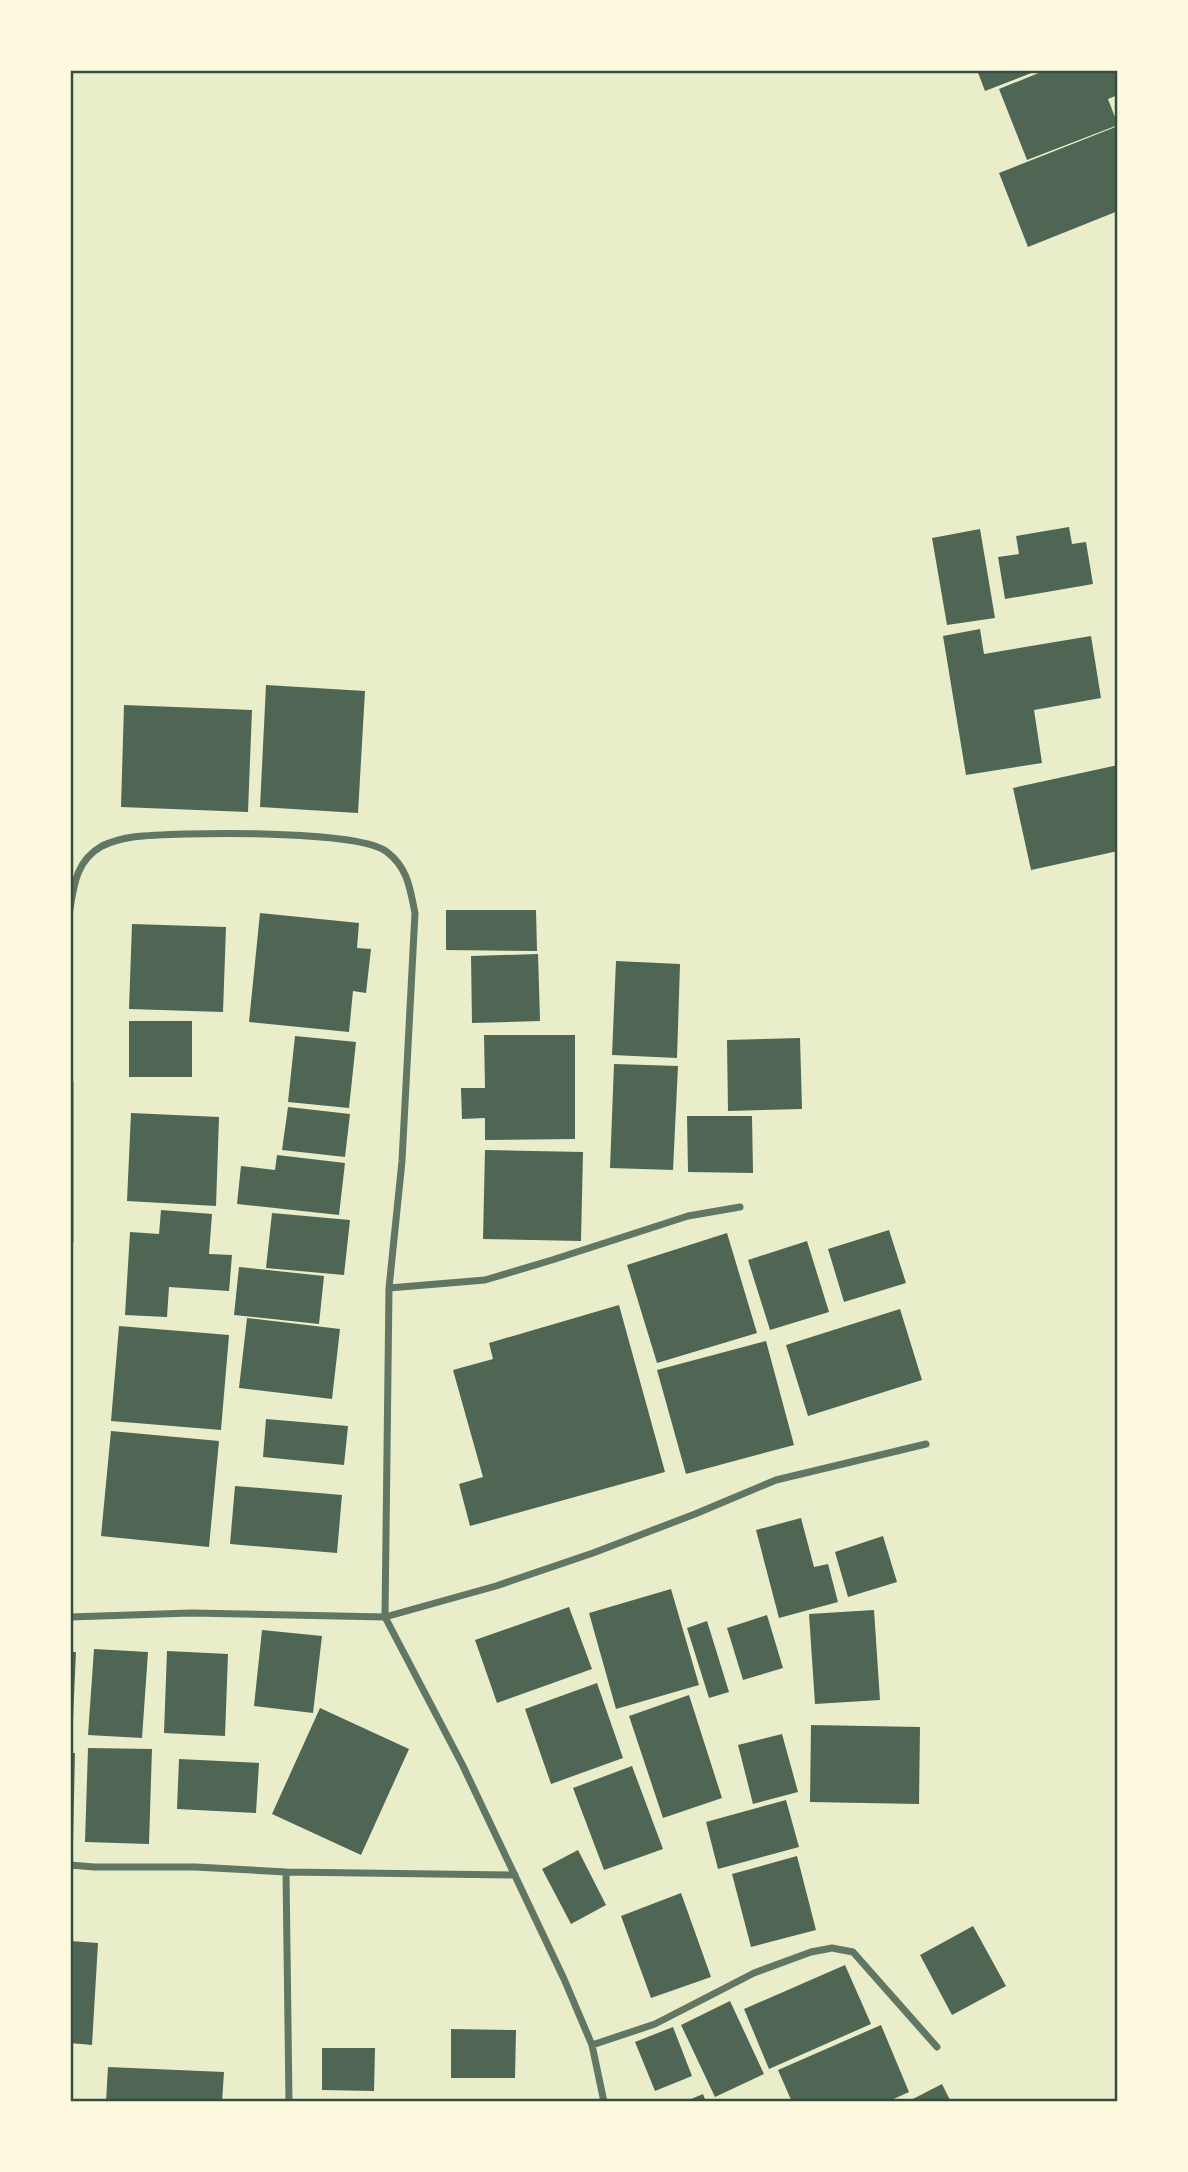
<svg xmlns="http://www.w3.org/2000/svg" width="1188" height="2172" viewBox="0 0 1188 2172" font-family="Arial,sans-serif">
	<style>
		.building { fill: #4f6655 }
		.lines { fill: none; stroke-linecap: round; stroke-linejoin: round }
		.minor { stroke: #617663; stroke-width: 7 }
		.neatline { fill: none; stroke: #344e41; stroke-width: 2.5 }
	</style>
	<rect width="100%" height="100%" fill="#e9edc9"/>
	<!-- building -->
	<path class="building" d="M 977,70 L 1039,70 L 985,91 Z
		M 1046,70 L 1118,70 L 1118,95 L 1108,99 L 1118,125 L 1027,160 L 999,89 Z
		M 1118,126 L 1118,211 L 1028,247 L 999,173 Z
		M 1069,527 L 1072,544 L 1086,542 L 1093,584 L 1005,599 L 998,557 L 1019,554 L 1016,536 Z
		M 980,529 L 995,618 L 947,625 L 932,538 Z
		M 980,629 L 984,654 L 1091,636 L 1101,698 L 1034,710 L 1042,763 L 966,775 L 943,636 Z
		M 266,685 L 365,691 L 358,813 L 260,807 Z
		M 124,705 L 252,710 L 248,812 L 121,807 Z
		M 1118,765 L 1118,851 L 1031,870 L 1013,788 Z
		M 446,910 L 536,910 L 537,951 L 446,950 Z
		M 260,913 L 359,923 L 357,948 L 371,949 L 366,993 L 353,991 L 349,1032 L 249,1022 Z
		M 132,924 L 226,927 L 223,1012 L 129,1009 Z
		M 538,954 L 540,1021 L 472,1023 L 471,956 Z
		M 616,961 L 680,964 L 677,1058 L 612,1055 Z
		M 129,1021 L 192,1021 L 192,1077 L 129,1077 Z
		M 484,1035 L 575,1035 L 575,1139 L 485,1140 L 485,1118 L 462,1119 L 461,1088 L 485,1088 Z
		M 295,1036 L 356,1042 L 349,1108 L 288,1102 Z
		M 800,1038 L 802,1109 L 728,1111 L 727,1040 Z
		M 614,1064 L 678,1066 L 673,1170 L 610,1168 Z
		M 288,1107 L 350,1114 L 345,1157 L 282,1150 Z
		M 131,1113 L 219,1117 L 216,1206 L 127,1201 Z
		M 687,1116 L 752,1116 L 753,1173 L 688,1172 Z
		M 485,1150 L 583,1152 L 581,1241 L 483,1239 Z
		M 277,1155 L 345,1163 L 339,1215 L 237,1204 L 241,1166 L 275,1170 Z
		M 161,1210 L 212,1214 L 209,1254 L 232,1255 L 229,1291 L 169,1287 L 167,1317 L 125,1315 L 130,1232 L 159,1234 Z
		M 272,1213 L 350,1220 L 344,1275 L 266,1268 Z
		M 889,1230 L 906,1283 L 844,1302 L 828,1249 Z
		M 727,1233 L 757,1333 L 657,1363 L 627,1265 Z
		M 807,1241 L 829,1312 L 770,1330 L 748,1260 Z
		M 239,1267 L 324,1276 L 319,1324 L 234,1315 Z
		M 619,1305 L 665,1472 L 470,1526 L 459,1484 L 483,1477 L 453,1370 L 493,1359 L 489,1343 Z
		M 900,1309 L 922,1380 L 808,1416 L 786,1345 Z
		M 247,1318 L 340,1329 L 332,1399 L 239,1388 Z
		M 119,1326 L 229,1335 L 221,1430 L 111,1421 Z
		M 766,1341 L 794,1445 L 686,1474 L 657,1370 Z
		M 266,1419 L 348,1426 L 344,1465 L 263,1457 Z
		M 111,1431 L 219,1441 L 209,1547 L 101,1536 Z
		M 235,1486 L 342,1495 L 337,1553 L 230,1544 Z
		M 801,1518 L 814,1567 L 828,1564 L 838,1602 L 779,1618 L 756,1530 Z
		M 883,1536 L 897,1582 L 848,1597 L 835,1552 Z
		M 671,1589 L 699,1685 L 616,1709 L 589,1613 Z
		M 569,1607 L 592,1669 L 497,1703 L 475,1640 Z
		M 874,1610 L 880,1700 L 815,1704 L 809,1614 Z
		M 767,1615 L 783,1668 L 743,1680 L 727,1628 Z
		M 707,1621 L 729,1692 L 709,1698 L 687,1628 Z
		M 262,1630 L 322,1636 L 313,1713 L 254,1706 Z
		M 94,1649 L 148,1652 L 142,1738 L 88,1735 Z
		M 167,1651 L 228,1654 L 225,1736 L 164,1733 Z
		M 70,1652 L 76,1652 L 72,1742 L 70,1741 Z
		M 597,1683 L 623,1758 L 551,1784 L 525,1709 Z
		M 689,1695 L 722,1798 L 663,1818 L 629,1716 Z
		M 320,1708 L 409,1749 L 361,1855 L 272,1814 Z
		M 811,1725 L 920,1727 L 919,1804 L 810,1802 Z
		M 782,1734 L 798,1792 L 753,1804 L 738,1745 Z
		M 88,1748 L 152,1749 L 149,1844 L 85,1842 Z
		M 70,1753 L 75,1753 L 73,1842 L 70,1842 Z
		M 179,1759 L 259,1763 L 256,1813 L 177,1809 Z
		M 632,1766 L 663,1849 L 604,1870 L 573,1788 Z
		M 786,1800 L 799,1847 L 718,1869 L 706,1822 Z
		M 578,1850 L 606,1905 L 571,1924 L 542,1869 Z
		M 797,1856 L 816,1930 L 751,1947 L 732,1874 Z
		M 681,1893 L 711,1977 L 651,1998 L 621,1916 Z
		M 973,1926 L 1006,1986 L 952,2015 L 920,1955 Z
		M 70,1941 L 98,1943 L 92,2045 L 70,2043 Z
		M 845,1965 L 871,2024 L 769,2069 L 744,2009 Z
		M 730,2001 L 764,2074 L 715,2097 L 681,2025 Z
		M 881,2025 L 909,2092 L 887,2102 L 792,2102 L 778,2070 Z
		M 673,2027 L 692,2076 L 655,2091 L 635,2042 Z
		M 451,2029 L 516,2030 L 515,2078 L 451,2078 Z
		M 322,2048 L 375,2048 L 374,2091 L 322,2090 Z
		M 108,2067 L 224,2072 L 222,2102 L 106,2102 Z
		M 942,2084 L 951,2102 L 907,2102 Z
		M 703,2094 L 706,2102 L 684,2102 Z"/>
	<g class="lines">
		<!-- minor -->
		<path class="minor" d="M 70,909 C 74,883 77,860 102,846 C 110,842 124,838 133,837 C 175,832 358,829 387,852 C 408,868 410,889 415,913 L 402,1161 L 389,1288 L 385,1617 L 462,1764 L 564,1979 L 592,2045 L 604,2102
			M 70,1083 L 70,1241
			M 389,1288 L 485,1280 L 552,1260 L 688,1216 L 740,1207
			M 70,1617 L 191,1613 L 385,1617 L 496,1586 L 593,1553 L 695,1514 L 776,1480 L 926,1444
			M 70,1865 L 94,1867 L 195,1867 L 286,1872 L 515,1875
			M 286,1872 L 289,2102
			M 592,2045 L 655,2024 L 754,1973 L 811,1952 L 832,1948 L 853,1952 L 937,2047"/>
	</g>
	<!-- border -->
	<rect width="1188" height="2172" fill="none" stroke="#fefae0" stroke-width="144"/>
	<rect x="72" y="72" width="1044" height="2028" class="neatline"/>
</svg>
